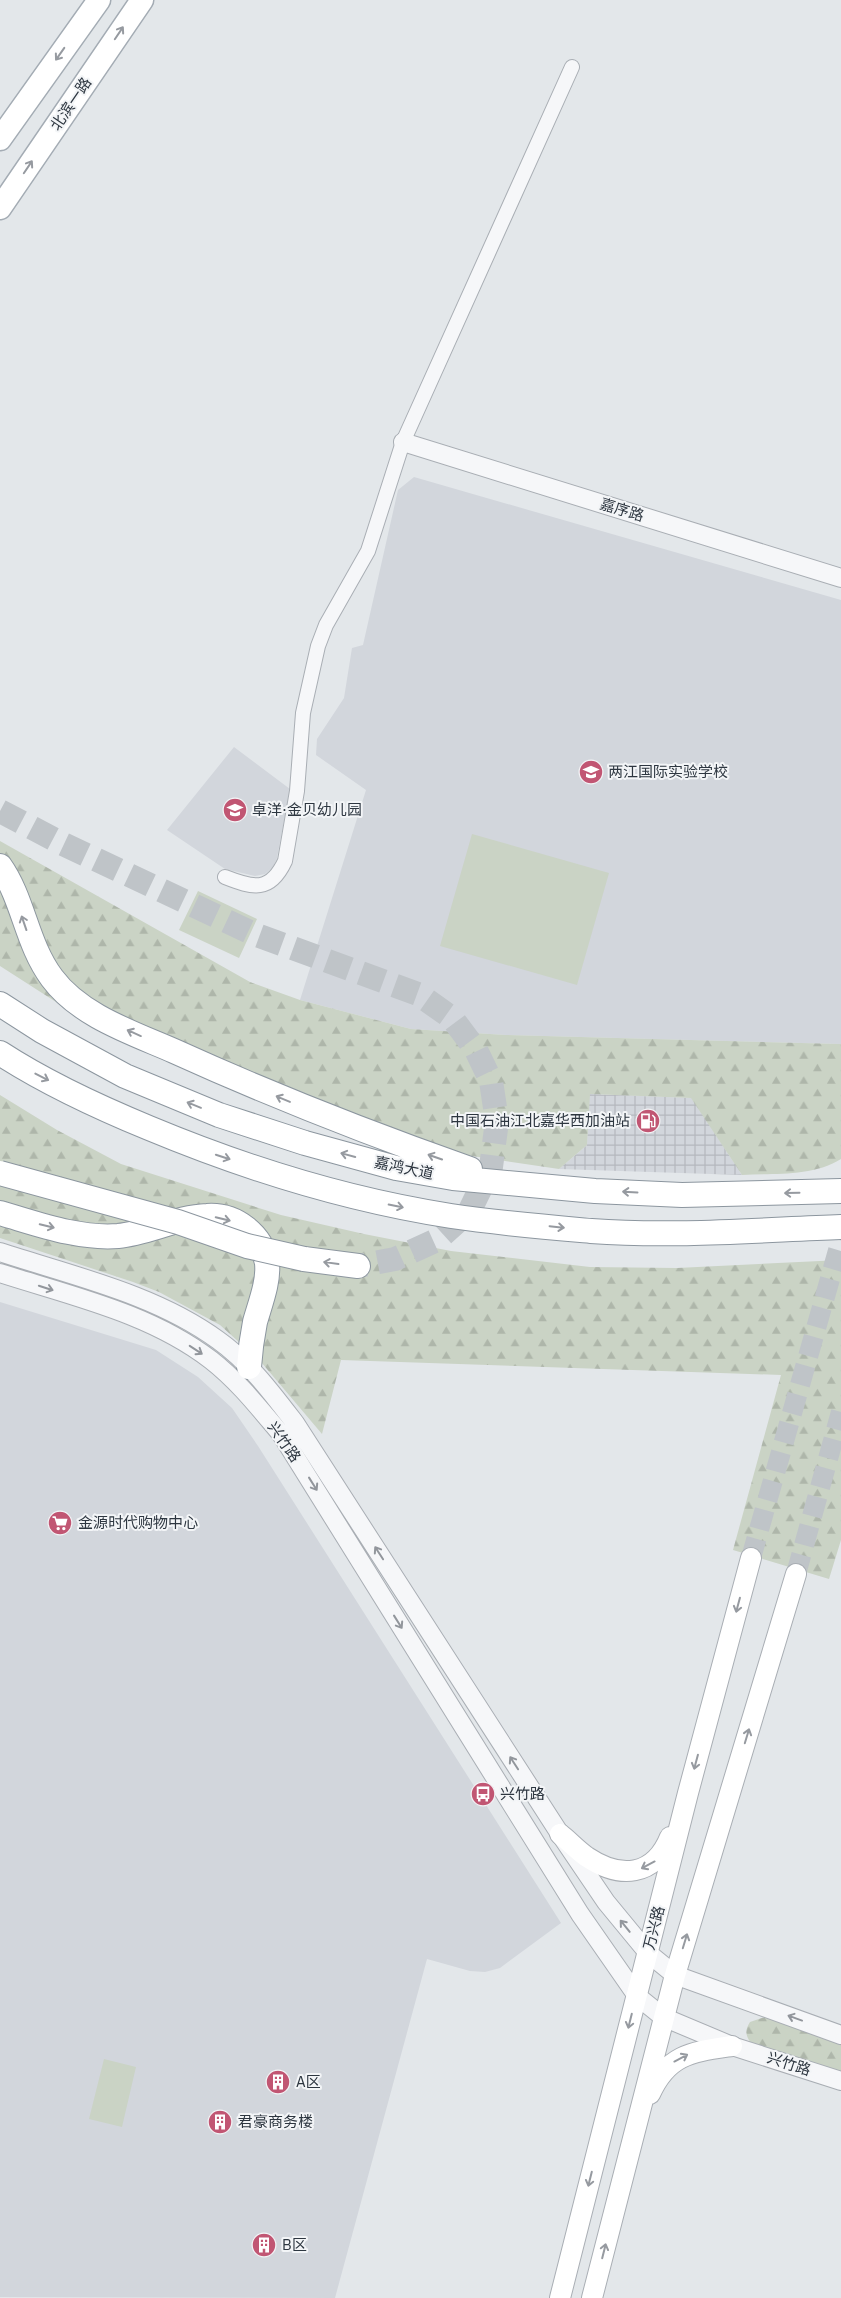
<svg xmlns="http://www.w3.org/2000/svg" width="841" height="2298" viewBox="0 0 841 2298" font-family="'IBM Plex Sans','Noto Sans SC',sans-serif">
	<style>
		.built { fill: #d2d6dc }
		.industrial { fill: url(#industrial-grid) }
		.forest { fill: url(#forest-firs) }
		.pitch { fill: #cad3c5 }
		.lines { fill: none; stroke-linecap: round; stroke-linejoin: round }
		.secondary-tunnel { stroke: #bfc4c8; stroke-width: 20; stroke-dasharray: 20 10; stroke-linecap: butt }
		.trunk-tunnel { stroke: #bfc4c8; stroke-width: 24; stroke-dasharray: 24 12; stroke-linecap: butt }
		.minor-casing { stroke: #a9aeb4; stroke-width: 16 }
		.tertiary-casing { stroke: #a9aeb4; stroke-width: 20 }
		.secondary-casing { stroke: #a9aeb4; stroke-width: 22 }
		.primary-casing { stroke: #a4acb4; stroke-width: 25 }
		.trunk-casing { stroke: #8c969f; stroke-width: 26 }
		.minor { stroke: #f6f7f9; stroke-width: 14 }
		.tertiary { stroke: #f6f7f9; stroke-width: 18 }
		.secondary { stroke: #fff; stroke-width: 20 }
		.primary { stroke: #fff; stroke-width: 22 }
		.trunk { stroke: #fff; stroke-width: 24 }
		.trunk-bridge-casing { stroke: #8c969f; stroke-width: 26; stroke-linecap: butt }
		.trunk-bridge { stroke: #fff; stroke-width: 24 }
		.oneway { stroke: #969aa0 }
		.oneway2 { stroke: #92969c }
		.labels { text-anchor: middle; stroke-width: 4; stroke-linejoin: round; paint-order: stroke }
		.street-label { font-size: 15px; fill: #2d3640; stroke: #f3f5f7 }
		.poi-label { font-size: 15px; fill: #2d3640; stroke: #f3f5f7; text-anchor: start }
	</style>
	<defs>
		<pattern id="industrial-grid" width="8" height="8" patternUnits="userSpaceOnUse" patternTransform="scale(1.25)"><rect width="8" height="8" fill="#d2d6dc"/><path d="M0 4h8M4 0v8" fill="none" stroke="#b5b8be"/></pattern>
		<pattern id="forest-firs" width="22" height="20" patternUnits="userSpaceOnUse" patternTransform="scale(1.25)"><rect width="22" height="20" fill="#cad3c5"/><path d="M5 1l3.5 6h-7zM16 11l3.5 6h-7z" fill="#aeb6aa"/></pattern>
	</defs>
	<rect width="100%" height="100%" fill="#e3e7ea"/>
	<!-- built -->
	<path class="built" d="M 414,477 L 841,600 L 841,1044 L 506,1035 L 411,1029 L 300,1000 L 366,790 L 316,755 L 317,739 L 344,698 L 352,648 L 363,645 L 398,490 Z
		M 234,747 L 290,789 L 277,858 L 273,867 L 265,874 L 255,876 L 225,869 L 167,830 Z
		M 0,1302 L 156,1350 L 198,1377 L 232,1408 L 258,1446 L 561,1923 L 500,1968 L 485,1972 L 470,1971 L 427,1959 L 335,2298 L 0,2297 Z"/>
	<!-- industrial -->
	<path class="industrial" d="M 589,1094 L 692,1098 L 742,1175 L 559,1169 L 587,1145 Z"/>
	<!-- forest -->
	<path class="forest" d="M 0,841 L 250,982 L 300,1000 L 411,1029 L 506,1035 L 841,1044 L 841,1159 C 812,1177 775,1173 742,1175 L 691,1098 L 590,1094 L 587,1145 L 559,1169 L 472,1156 L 432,1147 L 81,1018 L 0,966 Z
		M 0,1095 L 57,1130 L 121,1164 L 281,1215 L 364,1234 L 451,1251 L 590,1267 L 677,1268 L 841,1260 L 841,1540 L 829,1579 L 733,1550 L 781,1375 L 341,1360 L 322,1434 L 261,1362 L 220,1325 L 159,1292 L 133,1282 L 0,1238 Z
		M 765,2017 L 841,2043 L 841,2072 L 751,2043 C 745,2035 745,2030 750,2022 Z"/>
	<!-- pitch -->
	<path class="pitch" d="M 472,834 L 609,873 L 577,985 L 440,946 Z
		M 198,891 L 257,919 L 239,958 L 179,930 Z
		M 104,2059 L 136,2067 L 122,2127 L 89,2119 Z"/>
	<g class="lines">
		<!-- secondary-tunnel -->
		<path class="secondary-tunnel" d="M 751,1558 L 841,1240
			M 796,1574 L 841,1412"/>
		<!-- trunk-tunnel -->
		<path class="trunk-tunnel" d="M 0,811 L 59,842 L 254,934 L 418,994 L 452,1018 L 476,1050 L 491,1081 L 497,1121 L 491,1167 L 470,1210 L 437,1240 L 395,1259 L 358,1266"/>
		<!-- minor casing -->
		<g class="minor-casing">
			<path id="minor" d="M 225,877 C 253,888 270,893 285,861 L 297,791 L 303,713 L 318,646 L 326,625 L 368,551 L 403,442 L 572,67"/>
		</g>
		<!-- tertiary casing -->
		<g class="tertiary-casing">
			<path id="tertiary" d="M 403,442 L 841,578
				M 0,1252 C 73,1276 155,1294 218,1340 C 249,1362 272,1393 295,1423 L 560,1834 L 606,1902 L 648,1953 L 675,1975 L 841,2035
				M 0,1273 C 71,1296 150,1313 211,1360 C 238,1381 259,1408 281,1434 L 580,1914 L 637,1996 L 663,2017 L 732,2046 L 841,2081"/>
		</g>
		<!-- secondary casing -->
		<g class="secondary-casing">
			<path id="secondary" d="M 560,1834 C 569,1841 577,1850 587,1857 C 620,1879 654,1877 670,1837
				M 650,2094 C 668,2054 692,2052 732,2046
				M 560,2298 L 688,1793 L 751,1558
				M 592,2298 L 675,1975 L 796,1574"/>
		</g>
		<!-- primary casing -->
		<g class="primary-casing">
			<path id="primary" d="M 0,139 L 99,0
				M 0,208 L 142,0"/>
		</g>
		<!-- trunk casing -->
		<g class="trunk-casing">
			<path id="trunk" d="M 0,866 C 24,900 26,943 52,978 C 80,1016 133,1033 174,1051 C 271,1095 370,1134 470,1169
				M 0,1004 L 42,1031 L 125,1076 L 219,1115 L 305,1143 L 396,1168 L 453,1178 L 595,1191 L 682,1195 L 841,1191
				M 0,1053 C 46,1083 98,1107 149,1128 C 245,1168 348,1200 451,1216 C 497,1223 545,1227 591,1231 C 674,1237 758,1230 841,1227
				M 0,1213 C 38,1224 78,1239 118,1236 C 148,1233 177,1217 207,1216 C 236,1214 262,1235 267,1263 C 269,1282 260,1304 255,1322 C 252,1337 250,1352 249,1367
				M 304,1259 L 358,1266"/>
		</g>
		<!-- minor -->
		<use href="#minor" class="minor"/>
		<!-- tertiary -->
		<use href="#tertiary" class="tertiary"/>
		<!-- secondary -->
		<use href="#secondary" class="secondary"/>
		<!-- primary -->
		<use href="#primary" class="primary"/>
		<!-- trunk -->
		<use href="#trunk" class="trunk"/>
		<!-- trunk-bridge casing -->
		<g class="trunk-bridge-casing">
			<path id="trunk-bridge" d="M 0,1173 L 178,1222 L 247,1246 L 304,1259"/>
		</g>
		<!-- trunk-bridge -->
		<use href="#trunk-bridge" class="trunk-bridge"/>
	</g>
	<!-- one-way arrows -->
	<defs><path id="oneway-shaft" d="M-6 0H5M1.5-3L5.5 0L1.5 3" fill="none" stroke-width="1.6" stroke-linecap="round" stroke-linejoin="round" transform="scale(1.25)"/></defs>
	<g class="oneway">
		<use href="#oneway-shaft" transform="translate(119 33) rotate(-56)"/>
		<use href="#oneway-shaft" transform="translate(60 54) rotate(125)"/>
		<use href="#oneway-shaft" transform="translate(28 167) rotate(-56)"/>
		<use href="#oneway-shaft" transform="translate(24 923) rotate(-109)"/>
		<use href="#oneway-shaft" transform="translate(134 1033) rotate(-156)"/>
		<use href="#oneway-shaft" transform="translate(42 1077) rotate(27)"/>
		<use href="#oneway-shaft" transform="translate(283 1099) rotate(-157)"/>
		<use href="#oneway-shaft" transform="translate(194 1105) rotate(-158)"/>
		<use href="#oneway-shaft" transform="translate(348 1155) rotate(-165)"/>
		<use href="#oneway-shaft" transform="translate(223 1157) rotate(18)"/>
		<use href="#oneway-shaft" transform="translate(435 1157) rotate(-161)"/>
		<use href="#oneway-shaft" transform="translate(630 1192) rotate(-177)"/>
		<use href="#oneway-shaft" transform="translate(792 1193) rotate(179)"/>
		<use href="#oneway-shaft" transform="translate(396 1206) rotate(11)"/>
		<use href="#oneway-shaft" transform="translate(223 1219) rotate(14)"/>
		<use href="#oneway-shaft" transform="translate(47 1226) rotate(14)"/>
		<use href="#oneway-shaft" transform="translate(557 1227) rotate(6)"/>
		<use href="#oneway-shaft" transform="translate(331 1263) rotate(-172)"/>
		<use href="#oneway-shaft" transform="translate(738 1605) rotate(105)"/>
		<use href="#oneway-shaft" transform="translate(747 1736) rotate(-73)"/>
		<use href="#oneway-shaft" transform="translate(696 1762) rotate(105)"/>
		<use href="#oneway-shaft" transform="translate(648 1865) rotate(152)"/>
		<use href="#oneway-shaft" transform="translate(685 1941) rotate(-73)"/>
		<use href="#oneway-shaft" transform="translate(630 2021) rotate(104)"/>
		<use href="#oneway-shaft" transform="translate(681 2058) rotate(-28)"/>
		<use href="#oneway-shaft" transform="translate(590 2179) rotate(104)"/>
		<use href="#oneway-shaft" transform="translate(604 2251) rotate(-76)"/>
	</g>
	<g class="oneway2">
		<use href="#oneway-shaft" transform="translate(46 1288) rotate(18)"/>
		<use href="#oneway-shaft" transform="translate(196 1350) rotate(33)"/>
		<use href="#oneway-shaft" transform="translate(313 1484) rotate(58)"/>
		<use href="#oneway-shaft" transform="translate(379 1553) rotate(-123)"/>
		<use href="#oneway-shaft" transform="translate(398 1622) rotate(58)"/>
		<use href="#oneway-shaft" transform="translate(514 1763) rotate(-123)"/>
		<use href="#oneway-shaft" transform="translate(625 1926) rotate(-129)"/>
		<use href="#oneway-shaft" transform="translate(795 2018) rotate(-160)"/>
	</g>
	<!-- icons -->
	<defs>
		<g id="school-disc" transform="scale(1.25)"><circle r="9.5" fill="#c15673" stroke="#f3f5f7"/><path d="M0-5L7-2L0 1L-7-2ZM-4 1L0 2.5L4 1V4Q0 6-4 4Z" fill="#fff"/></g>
		<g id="fuel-disc" transform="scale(1.25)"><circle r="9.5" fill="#c15673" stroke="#f3f5f7"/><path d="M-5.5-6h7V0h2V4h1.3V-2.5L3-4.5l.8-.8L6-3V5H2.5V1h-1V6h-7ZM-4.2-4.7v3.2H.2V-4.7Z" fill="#fff"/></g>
		<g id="supermarket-disc" transform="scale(1.25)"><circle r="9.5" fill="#c15673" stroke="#f3f5f7"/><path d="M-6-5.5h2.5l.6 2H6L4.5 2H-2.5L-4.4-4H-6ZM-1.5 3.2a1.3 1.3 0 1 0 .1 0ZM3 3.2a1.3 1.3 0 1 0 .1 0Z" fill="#fff"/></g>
		<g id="bus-disc" transform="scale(1.25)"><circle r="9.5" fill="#c15673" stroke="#f3f5f7"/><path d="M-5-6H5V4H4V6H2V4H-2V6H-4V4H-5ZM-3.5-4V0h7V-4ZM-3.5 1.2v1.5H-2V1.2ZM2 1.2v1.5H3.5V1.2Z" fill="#fff"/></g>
		<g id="building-disc" transform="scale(1.25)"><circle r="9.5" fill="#c15673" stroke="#f3f5f7"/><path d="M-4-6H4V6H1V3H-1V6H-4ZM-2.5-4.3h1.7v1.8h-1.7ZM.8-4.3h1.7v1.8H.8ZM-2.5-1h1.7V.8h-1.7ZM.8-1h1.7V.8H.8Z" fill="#fff"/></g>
	</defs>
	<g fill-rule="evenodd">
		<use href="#school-disc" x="591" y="772"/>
		<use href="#school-disc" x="235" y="810"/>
		<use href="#fuel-disc" x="648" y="1121"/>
		<use href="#supermarket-disc" x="60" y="1523"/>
		<use href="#bus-disc" x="483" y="1794"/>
		<use href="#building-disc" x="278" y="2082"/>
		<use href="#building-disc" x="220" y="2122"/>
		<use href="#building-disc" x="264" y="2245"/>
	</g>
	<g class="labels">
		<!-- street labels -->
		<g class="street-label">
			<text transform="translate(71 104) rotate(-56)" y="5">北滨一路</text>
			<text transform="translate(622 510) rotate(17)" y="5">嘉序路</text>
			<text transform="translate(404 1168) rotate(12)" y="5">嘉鸿大道</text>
			<text transform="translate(284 1442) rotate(55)" y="5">兴竹路</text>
			<text transform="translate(654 1928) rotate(-76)" y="5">万兴路</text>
			<text transform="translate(789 2064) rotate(18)" y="5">兴竹路</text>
		</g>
		<!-- poi labels -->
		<g class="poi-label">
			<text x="608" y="777">两江国际实验学校</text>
			<text x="252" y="815">卓洋·金贝幼儿园</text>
			<text x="630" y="1126" text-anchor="end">中国石油江北嘉华西加油站</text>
			<text x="78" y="1528">金源时代购物中心</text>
			<text x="500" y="1799">兴竹路</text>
			<text x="296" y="2087">A区</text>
			<text x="238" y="2127">君豪商务楼</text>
			<text x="282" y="2250">B区</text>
		</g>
	</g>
</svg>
